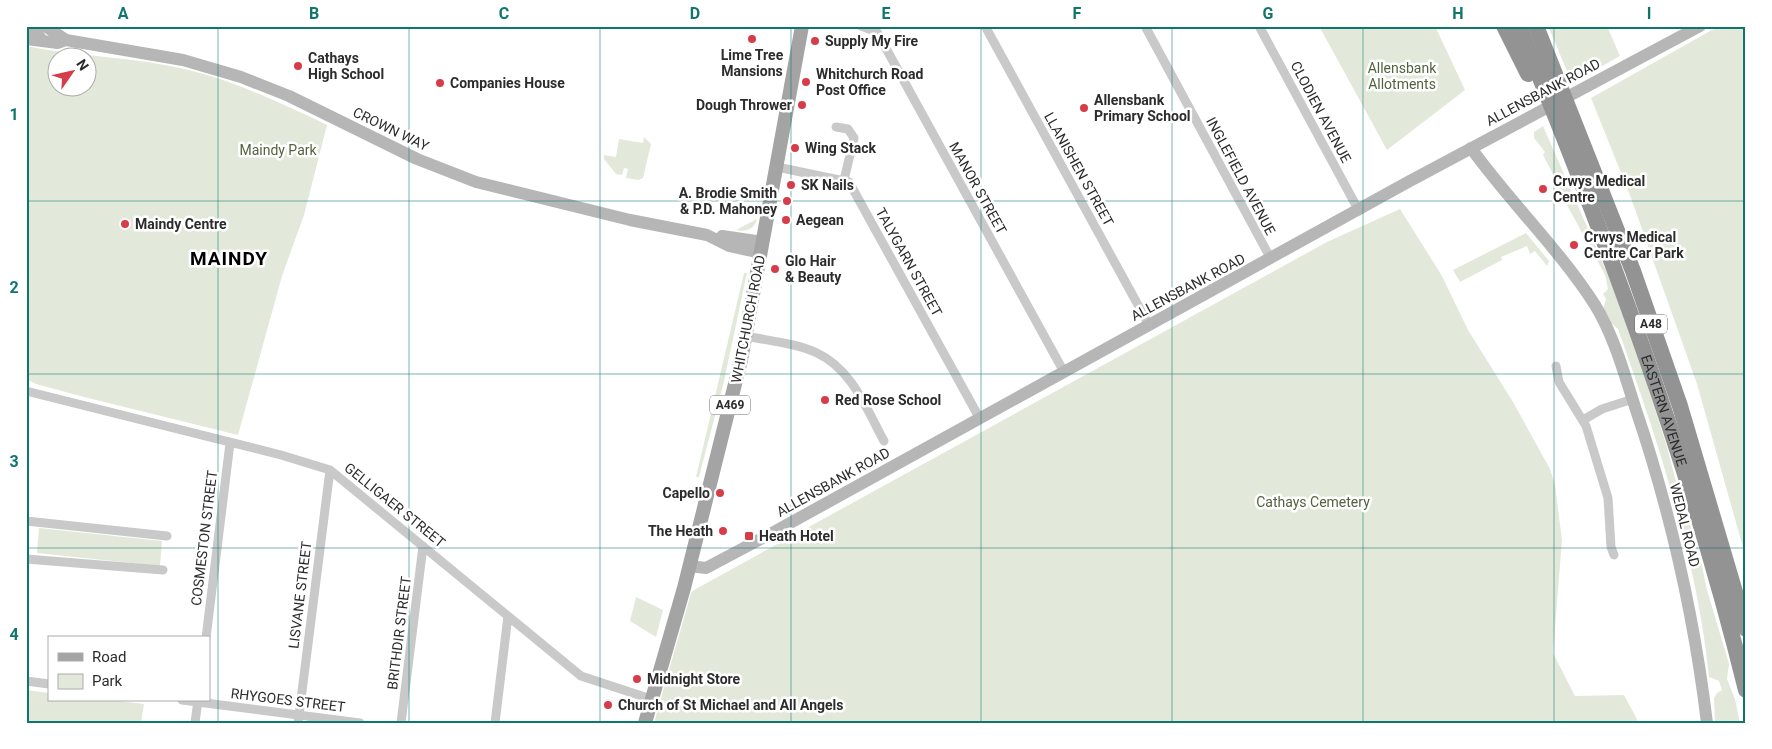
<svg xmlns="http://www.w3.org/2000/svg" width="1772" height="749" viewBox="0 0 1772 749" font-family="Roboto,sans-serif">
	<style>
		.green { fill: #e2e9da; fill-rule: evenodd }
		.lines { fill: none; stroke-linecap: round; stroke-linejoin: round }
		.street { stroke: #c9c9c9; stroke-width: 9 }
		.secondary { stroke: #b6b6b6; stroke-width: 12 }
		.primary { stroke: #a4a4a4; stroke-width: 14 }
		.highway { stroke: #939393; stroke-width: 16 }
		.grid { fill: none; stroke: #0f766e; stroke-width: 1; stroke-opacity: 0.55 }
		.poi-dot { fill: #d43d49; stroke: #fff; stroke-width: 2 }
		.labels { text-anchor: middle; stroke-width: 5; stroke-linejoin: round; paint-order: stroke }
		.shield { fill: #fff; stroke: #6b6b6b; stroke-width: 1 }
		.shield-label { font-size: 12px; font-weight: bold; fill: #2c2c2c }
		.poi-label { font-size: 14px; font-weight: bold; fill: #2c2c2c; stroke: #fff; text-anchor: start }
		.park-label { font-size: 14px; fill: #50633e; stroke: #fff }
		.street-label { font-size: 14px; fill: #2c2c2c; stroke: #fff }
		.district-label { font-size: 19px; font-weight: bold; letter-spacing: 1px; fill: #000; stroke: #fff }
		.neatline { fill: none; stroke: #0f766e; stroke-width: 2 }
		.grid-label { font-size: 16px; text-anchor: middle; font-weight: bold; fill: #0f766e }
	</style>
	<rect width="100%" height="100%" fill="#fff"/>
	<!-- green -->
	<path class="green" d="M 1319,26 L 1435,26 L 1465,90 L 1387,150 Z
		M 1548,26 L 1607,26 L 1620,56 L 1572,83 Z
		M 1719,26 L 1746,26 L 1746,558 L 1697,384 L 1631,198 L 1591,98 Z
		M 26,46 C 80,57 136,57 189,70 C 237,82 283,104 327,125 L 304,215 L 282,276 L 238,435 L 84,397 L 36,384 L 26,379 ZM 58,58 L 88,58 L 88,88 L 58,88 Z
		M 1543,126 L 1609,277 L 1638,355 L 1667,447 L 1679,493 L 1698,548 L 1707,590 L 1729,664 L 1727,679 L 1735,699 L 1740,723 L 1715,723 L 1714,698 L 1717,693 L 1722,690 L 1719,681 L 1709,677 C 1697,558 1658,442 1618,329 L 1609,321 L 1603,309 L 1606,299 L 1603,294 L 1608,289 L 1605,275 L 1554,181 L 1554,176 L 1543,155 L 1545,152 L 1534,138 L 1534,132 Z
		M 644,137 L 651,144 L 643,178 L 638,180 L 626,178 L 628,169 L 624,168 L 622,175 L 616,174 L 604,159 L 604,155 L 616,157 L 619,139 L 643,143 Z
		M 1400,209 L 1442,276 L 1468,330 L 1513,402 L 1550,469 L 1555,485 L 1562,540 L 1553,653 L 1575,696 L 1624,695 L 1639,723 L 654,723 L 691,593 L 694,590 L 1327,242 Z
		M 757,219 C 754,230 746,232 736,230 Z
		M 1526,233 L 1549,261 L 1547,266 L 1535,251 L 1530,254 L 1527,246 L 1501,257 L 1502,260 L 1460,282 L 1453,270 Z
		M 744,273 L 747,273 L 724,381 L 699,477 L 696,477 Z
		M 39,528 L 162,541 L 160,566 L 37,553 Z
		M 636,597 L 663,610 L 656,637 L 630,621 Z
		M 26,690 L 49,693 L 49,700 L 110,700 L 144,704 L 141,723 L 26,723 Z"/>
	<g class="lines">
		<!-- street -->
		<path class="street" d="M 861,26 L 877,32 L 1064,372
			M 985,26 L 1149,325
			M 1145,26 L 1271,259
			M 1259,26 L 1359,211
			M 836,127 L 848,129 L 854,138 L 844,180
			M 777,167 L 849,182 L 980,419
			M 746,336 C 769,341 796,343 817,353 C 852,369 867,410 884,441
			M 1556,366 L 1559,382 L 1586,426 L 1608,498 L 1611,547 L 1614,555
			M 26,391 L 281,455 L 330,470 L 581,676 L 651,699
			M 1583,420 L 1602,409 L 1633,399
			M 26,521 L 167,536
			M 26,559 L 163,570
			M 206,638 L 230,443
			M 26,681 L 49,684
			M 182,700 L 360,723
			M 195,723 L 198,700
			M 298,723 L 330,470
			M 401,723 L 423,546
			M 495,723 L 508,616"/>
		<!-- secondary -->
		<path class="secondary" d="M 30,26 L 42,40
			M 45,26 L 66,40
			M 26,39 L 58,43 L 66,40 L 183,60 L 241,77 L 289,96 L 417,159 L 476,182 L 630,220 L 707,235 L 729,246 L 761,253
			M 1471,148 C 1509,201 1560,250 1595,305 C 1614,336 1624,373 1635,407 C 1670,510 1694,615 1707,723
			M 722,236 L 763,242
			M 689,566 L 706,568 L 772,533 L 1408,182 L 1700,26"/>
		<!-- primary -->
		<path class="primary" d="M 645,723 L 684,588 L 741,360 L 802,26"/>
		<!-- highway -->
		<g class="highway">
			<path d="M 1504,26 L 1528,74"/>
			<path id="s1" d="M 1519,26 C 1608,243 1690,462 1746,690"/>
			<path d="M 1536,26 L 1633,271 L 1680,406 L 1746,629"/>
		</g>
	</g>
	<!-- grid -->
	<path class="grid" d="M 218,26 L 218,723M 409,26 L 409,723M 600,26 L 600,723M 791,26 L 791,723M 981,26 L 981,723M 1172,26 L 1172,723M 1363,26 L 1363,723M 1554,26 L 1554,723M 26,201 L 1746,201M 26,374 L 1746,374M 26,548 L 1746,548"/>
	<!-- markers -->
	<g class="poi-dot">
		<circle cx="752" cy="39" r="5"/>
		<circle cx="815" cy="41" r="5"/>
		<circle cx="298" cy="66" r="5"/>
		<circle cx="806" cy="82" r="5"/>
		<circle cx="440" cy="83" r="5"/>
		<circle cx="802" cy="105" r="5"/>
		<circle cx="1084" cy="108" r="5"/>
		<circle cx="795" cy="148" r="5"/>
		<circle cx="791" cy="185" r="5"/>
		<circle cx="1543" cy="189" r="5"/>
		<circle cx="787" cy="201" r="5"/>
		<circle cx="786" cy="220" r="5"/>
		<circle cx="125" cy="224" r="5"/>
		<circle cx="1574" cy="245" r="5"/>
		<circle cx="775" cy="269" r="5"/>
		<circle cx="825" cy="400" r="5"/>
		<circle cx="720" cy="493" r="5"/>
		<circle cx="723" cy="531" r="5"/>
		<rect x="744" y="531" width="10" height="10" rx="2.5"/>
		<circle cx="637" cy="679" r="5"/>
		<circle cx="608" cy="705" r="5"/>
	</g>
	<g class="labels">
		<!-- shield labels -->
		<g class="shield">
			<rect x="1635" y="314.5" width="32" height="19" rx="4"/>
			<rect x="710" y="395.5" width="40" height="19" rx="4"/>
		</g>
		<g class="shield-label">
			<text x="1651" y="328">A48</text>
			<text x="730" y="409">A469</text>
		</g>
		<!-- poi labels -->
		<g class="poi-label">
			<text x="825" y="46">Supply My Fire</text>
			<text x="752" y="60" text-anchor="middle">Lime Tree<tspan x="752" dy="16">Mansions</tspan></text>
			<text x="308" y="63">Cathays<tspan x="308" dy="16">High School</tspan></text>
			<text x="816" y="79">Whitchurch Road<tspan x="816" dy="16">Post Office</tspan></text>
			<text x="450" y="88">Companies House</text>
			<text x="1094" y="105">Allensbank<tspan x="1094" dy="16">Primary School</tspan></text>
			<text x="792" y="110" text-anchor="end">Dough Thrower</text>
			<text x="805" y="153">Wing Stack</text>
			<text x="1553" y="186">Crwys Medical<tspan x="1553" dy="16">Centre</tspan></text>
			<text x="801" y="190">SK Nails</text>
			<text x="777" y="198" text-anchor="end">A. Brodie Smith<tspan x="777" dy="16">&amp; P.D. Mahoney</tspan></text>
			<text x="796" y="225">Aegean</text>
			<text x="135" y="229">Maindy Centre</text>
			<text x="1584" y="242">Crwys Medical<tspan x="1584" dy="16">Centre Car Park</tspan></text>
			<text x="785" y="266">Glo Hair<tspan x="785" dy="16">&amp; Beauty</tspan></text>
			<text x="835" y="405">Red Rose School</text>
			<text x="710" y="498" text-anchor="end">Capello</text>
			<text x="713" y="536" text-anchor="end">The Heath</text>
			<text x="759" y="541">Heath Hotel</text>
			<text x="647" y="684">Midnight Store</text>
			<text x="618" y="710">Church of St Michael and All Angels</text>
		</g>
		<!-- park labels -->
		<g class="park-label">
			<text x="1402" y="73">Allensbank<tspan x="1402" dy="16">Allotments</tspan></text>
			<text x="278" y="155">Maindy Park</text>
			<text x="1313" y="507">Cathays Cemetery</text>
		</g>
		<!-- street labels -->
		<g class="street-label">
			<text transform="translate(1543 92) rotate(-28)" y="5">ALLENSBANK ROAD</text>
			<text transform="translate(1321 112) rotate(62)" y="5">CLODIEN AVENUE</text>
			<text transform="translate(391 129) rotate(26)" y="5">CROWN WAY</text>
			<text transform="translate(1079 169) rotate(61)" y="5">LLANISHEN STREET</text>
			<text transform="translate(1241 176) rotate(62)" y="5">INGLEFIELD AVENUE</text>
			<text transform="translate(978 188) rotate(61)" y="5">MANOR STREET</text>
			<text transform="translate(909 262) rotate(61)" y="5">TALYGARN STREET</text>
			<text transform="translate(1188 287) rotate(-28)" y="5">ALLENSBANK ROAD</text>
			<text transform="translate(748 319) rotate(-79)" y="5">WHITCHURCH ROAD</text>
			<text dy="5" stroke="none"><textPath href="#s1" startOffset="411">EASTERN AVENUE</textPath></text>
			<text transform="translate(833 482) rotate(-29)" y="5">ALLENSBANK ROAD</text>
			<text transform="translate(395 505) rotate(39)" y="5">GELLIGAER STREET</text>
			<text transform="translate(1685 525) rotate(76)" y="5">WEDAL ROAD</text>
			<text transform="translate(204 538) rotate(-83)" y="5">COSMESTON STREET</text>
			<text transform="translate(300 595) rotate(-83)" y="5">LISVANE STREET</text>
			<text transform="translate(399 633) rotate(-83)" y="5">BRITHDIR STREET</text>
			<text transform="translate(288 700) rotate(7)" y="5">RHYGOES STREET</text>
		</g>
		<!-- district labels -->
		<g class="district-label">
			<text x="229" y="265">MAINDY</text>
		</g>
	</g>
	<!-- border -->
	<rect width="1772" height="749" fill="none" stroke="#ffffff" stroke-width="55"/>
	<!-- legend -->
	<rect x="48" y="636" width="162" height="65" fill="#ffffff" stroke="#ababab"/>
	<rect x="58" y="653" width="25" height="8" fill="#a4a4a4" stroke="#ababab"/>
	<text x="92" y="662" font-size="15" fill="#2c2c2c">Road</text>
	<rect x="58" y="674" width="25" height="15" fill="#e2e9da" stroke="#ababab"/>
	<text x="92" y="686" font-size="15" fill="#2c2c2c">Park</text>
	<!-- north arrow -->
	<g transform="translate(72 72) rotate(56)"><circle r="24" fill="#ffffff" stroke="#ababab"/>
	<path d="M0-4L9 19L0 12L-9 19Z" fill="#d43d49"/>
	<text y="-8" font-size="14" font-weight="bold" text-anchor="middle" fill="#2c2c2c">N</text>
	</g>
	<rect x="28" y="28" width="1716" height="694" class="neatline"/>
	<g class="grid-label">
		<text x="123" y="19">A</text>
		<text x="314" y="19">B</text>
		<text x="504" y="19">C</text>
		<text x="695" y="19">D</text>
		<text x="886" y="19">E</text>
		<text x="1077" y="19">F</text>
		<text x="1268" y="19">G</text>
		<text x="1458" y="19">H</text>
		<text x="1649" y="19">I</text>
		<text x="14" y="120">1</text>
		<text x="14" y="293">2</text>
		<text x="14" y="467">3</text>
		<text x="14" y="640">4</text>
	</g>
</svg>
